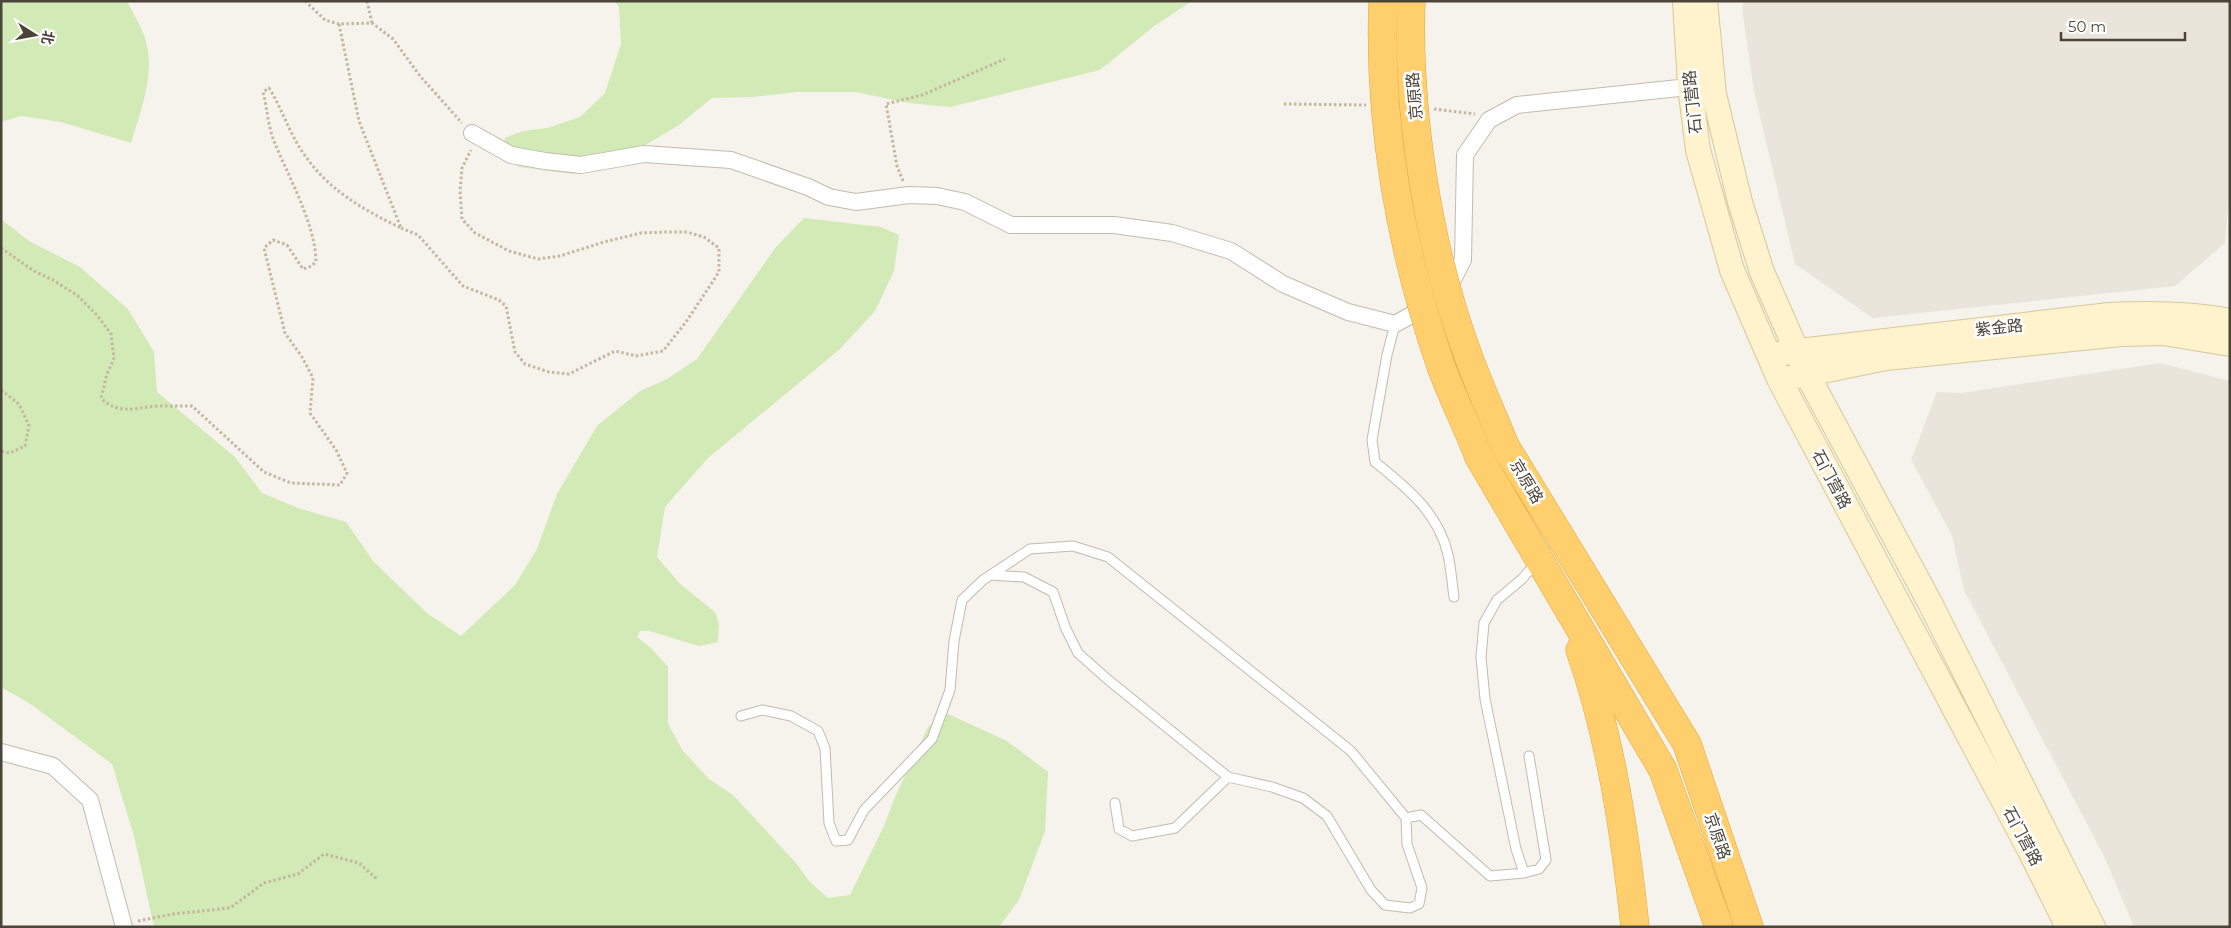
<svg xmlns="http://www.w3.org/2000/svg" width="2231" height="928" viewBox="0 0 2231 928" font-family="Montserrat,'Noto Sans SC',sans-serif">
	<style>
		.residential { fill: #eae5da }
		.green { fill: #d2eab5 }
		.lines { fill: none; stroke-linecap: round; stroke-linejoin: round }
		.lane-casing { stroke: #c2bbae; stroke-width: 11 }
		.street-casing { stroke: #c2bbae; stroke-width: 18 }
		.secondary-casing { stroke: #d6c79b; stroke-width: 26 }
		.highway-casing { stroke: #e0a43c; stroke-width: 29 }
		.path { stroke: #c4b79f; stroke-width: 3; stroke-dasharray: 2.5 2.5; stroke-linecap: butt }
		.lane { stroke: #fff; stroke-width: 9 }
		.street { stroke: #fff; stroke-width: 16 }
		.secondary { stroke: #fff3cd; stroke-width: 24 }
		.highway { stroke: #ffcf6e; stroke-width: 28 }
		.highway-bridge-casing { stroke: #e0a43c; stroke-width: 29; stroke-linecap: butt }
		.highway-bridge { stroke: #ffcf6e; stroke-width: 28 }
		.labels { text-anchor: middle; stroke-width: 5; stroke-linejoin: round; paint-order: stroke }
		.street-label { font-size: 16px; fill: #4b4439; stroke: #fff }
	</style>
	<rect width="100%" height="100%" fill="#f6f3ec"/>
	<!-- residential -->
	<path class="residential" d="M 1743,1 L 2230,1 L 2230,185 L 2225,243 L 2175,286 L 1873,318 L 1795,264 L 1754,91 L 1743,15 Z
		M 2160,363 L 2230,381 L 2230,927 L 2134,927 L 2104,856 L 1964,590 L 1952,535 L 1911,460 L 1937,392 L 1961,393 Z"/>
	<!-- green -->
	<path class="green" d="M 1,1 L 127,1 C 132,12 139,22 143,33 C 158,67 141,110 131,143 L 61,122 L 21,116 L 1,122 Z
		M 615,1 L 1192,1 L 1153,27 L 1100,70 L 950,107 L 909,103 L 855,92 L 798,92 L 753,97 L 712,98 L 679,125 L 639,149 L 608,164 L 573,174 L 519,167 L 503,157 L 505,138 L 523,131 L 547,128 L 580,117 L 605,93 L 621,44 L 619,7 Z
		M 804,218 L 881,227 L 899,235 L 894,271 L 875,311 L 840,349 L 708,458 L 665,507 L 657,557 L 679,583 L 715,612 L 719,624 L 718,642 L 699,646 L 649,631 L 640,631 L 637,637 L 651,648 L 668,667 L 668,724 L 683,751 L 709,779 L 733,795 L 795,862 L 810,882 L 828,898 L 850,895 L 884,826 L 895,797 L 928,727 L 946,713 L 1007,741 L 1048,772 L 1045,831 L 1019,900 L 999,927 L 154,927 L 134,836 L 112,764 L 32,705 L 1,687 L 1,219 L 29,241 L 80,267 L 128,309 L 154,352 L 157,392 L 235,457 L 262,493 L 298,508 L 346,522 L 374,562 L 428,614 L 461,636 L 515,585 L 537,549 L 557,494 L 597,426 L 640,391 L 667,379 L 697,359 L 776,247 Z"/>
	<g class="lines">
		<!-- lane casing -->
		<g class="lane-casing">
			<path id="lane" d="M 1395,324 L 1387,355 L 1372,440 L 1375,462 C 1406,487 1439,513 1448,555 C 1451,568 1452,583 1454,597
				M 990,575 L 1024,577 L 1053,592 L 1066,629 L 1078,653 L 1106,678 L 1228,777 L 1272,787 L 1303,798 L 1327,816 L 1371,890 L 1385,905 L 1410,908 L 1419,904 L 1422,888 L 1407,844 L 1406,818
				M 741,716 L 762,710 L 791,716 L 818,731 L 825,748 L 829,823 L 836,841 L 848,840 L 864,810 L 932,739 L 950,690 L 954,641 L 962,600 L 983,580 L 1030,549 L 1073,546 L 1108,557 L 1351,751 L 1406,818 L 1421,815 L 1490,876 L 1524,873 L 1516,849 L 1485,699 L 1481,657 L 1484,623 L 1497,600 L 1522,579 L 1536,563
				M 1115,803 L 1119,829 L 1132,836 L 1175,828 L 1228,777
				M 1524,873 L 1539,869 L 1546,860 L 1529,756"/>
		</g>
		<!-- street casing -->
		<g class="street-casing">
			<path id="street" d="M 472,133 L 511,155 L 545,161 L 581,165 L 644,154 L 731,160 L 808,187 L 829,197 L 856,202 L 909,195 L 937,196 L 965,202 L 1011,225 L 1114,225 L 1172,233 L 1231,251 L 1283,284 L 1348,312 L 1395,324 L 1444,297 L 1463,260 L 1465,155 L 1489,120 L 1517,105 L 1698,86
				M 1,752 L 53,766 L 90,800 L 124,927"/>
		</g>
		<!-- secondary casing -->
		<g class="secondary-casing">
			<path id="secondary" d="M 1685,1 L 1690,86 L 1698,150 L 1732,270 L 1779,379 L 2029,849 L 2068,927
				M 1705,1 L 1714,94 L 1740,202 L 1762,272 L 1807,374 L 1930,603 L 2093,927
				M 1782,353 L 2109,315 C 2149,313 2190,313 2230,321
				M 1793,377 L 1886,358 L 2121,334 L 2163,333 L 2230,344"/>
		</g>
		<!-- highway casing -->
		<g class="highway-casing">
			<path id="highway" d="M 1505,446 L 1687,744 L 1749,927
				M 1479,457 L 1663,770 L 1719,927
				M 1580,650 C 1611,738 1625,834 1635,927"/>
		</g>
		<!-- path -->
		<path class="path" d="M 305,1 L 325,20 L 339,24
			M 367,1 L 372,23
			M 1284,104 L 1366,105
			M 1434,109 L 1475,114
			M 903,181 L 897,166 L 886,104 L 922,95 L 1005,59
			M 401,228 L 418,235 L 463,286 L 499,300 L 506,306 L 515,352 L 525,364 L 549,372 L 569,374 L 615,351 L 636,356 L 663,351 L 686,322 L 719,272 L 719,248 L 704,237 L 687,232 L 667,232 L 641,233 L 604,242 L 560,256 L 538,259 L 509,251 L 475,233 L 462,219 L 460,191 L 462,168 L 471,150
			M 1,248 L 34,271 L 53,280 L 78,296 L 97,315 L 111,334 L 114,358 L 107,374 L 101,398 C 118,415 135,408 156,406 C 168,406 180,406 192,406 L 264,472 L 291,483 L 340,485 L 347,473 L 336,450 L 310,413 L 313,378 L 302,357 L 285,333 L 264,248 L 273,240 L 287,245 L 303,269 L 312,266 L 316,261 C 315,223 288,176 274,141 C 268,126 267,107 263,92 L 269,88 C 283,110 290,136 306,157 C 330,191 364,210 401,228 L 359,121 L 339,24 L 372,23 L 393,39 L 420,76 L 462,123
			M 1,390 L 19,404 L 29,426 L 25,446 L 10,453 L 1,451
			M 138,921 L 173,914 L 230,908 L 264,883 L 298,874 L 324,854 L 359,863 L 377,879"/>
		<!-- lane -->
		<use href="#lane" class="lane"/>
		<!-- street -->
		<use href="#street" class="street"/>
		<!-- secondary -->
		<use href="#secondary" class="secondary"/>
		<!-- highway -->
		<use href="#highway" class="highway"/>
		<!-- highway-bridge casing -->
		<g class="highway-bridge-casing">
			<path id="highway-bridge" d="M 1383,1 C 1378,124 1401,250 1441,366 C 1452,396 1467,426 1479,457
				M 1411,1 C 1407,115 1429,252 1469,358 C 1480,388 1493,416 1505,446"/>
		</g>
		<!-- highway-bridge -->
		<use href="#highway-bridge" class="highway-bridge"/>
	</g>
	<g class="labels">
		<!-- street labels -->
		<g class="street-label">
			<text transform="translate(1414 96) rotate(-95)" y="6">京原路</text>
			<text transform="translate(1692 102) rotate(-96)" y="6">石门营路</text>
			<text transform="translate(1999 327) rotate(-6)" y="6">紫金路</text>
			<text transform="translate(1832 479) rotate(62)" y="6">石门营路</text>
			<text transform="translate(1527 481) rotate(59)" y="6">京原路</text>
			<text transform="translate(1718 836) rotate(71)" y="6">京原路</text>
			<text transform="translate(2023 836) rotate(62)" y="6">石门营路</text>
		</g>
	</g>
	<!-- border -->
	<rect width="2231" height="928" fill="none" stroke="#4b4439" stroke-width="5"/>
	<!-- north arrow -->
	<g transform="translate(35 35) rotate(101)" stroke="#ffffff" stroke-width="4" paint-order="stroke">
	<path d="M0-4L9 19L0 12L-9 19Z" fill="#4b4439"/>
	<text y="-8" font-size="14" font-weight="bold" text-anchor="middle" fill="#4b4439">北</text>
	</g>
	<!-- scale -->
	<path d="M2061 32v8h124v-8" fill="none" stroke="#4b4439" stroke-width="2.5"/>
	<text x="2068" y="32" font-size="15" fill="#4b4439" stroke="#ffffff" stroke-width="4" paint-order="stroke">50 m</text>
</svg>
